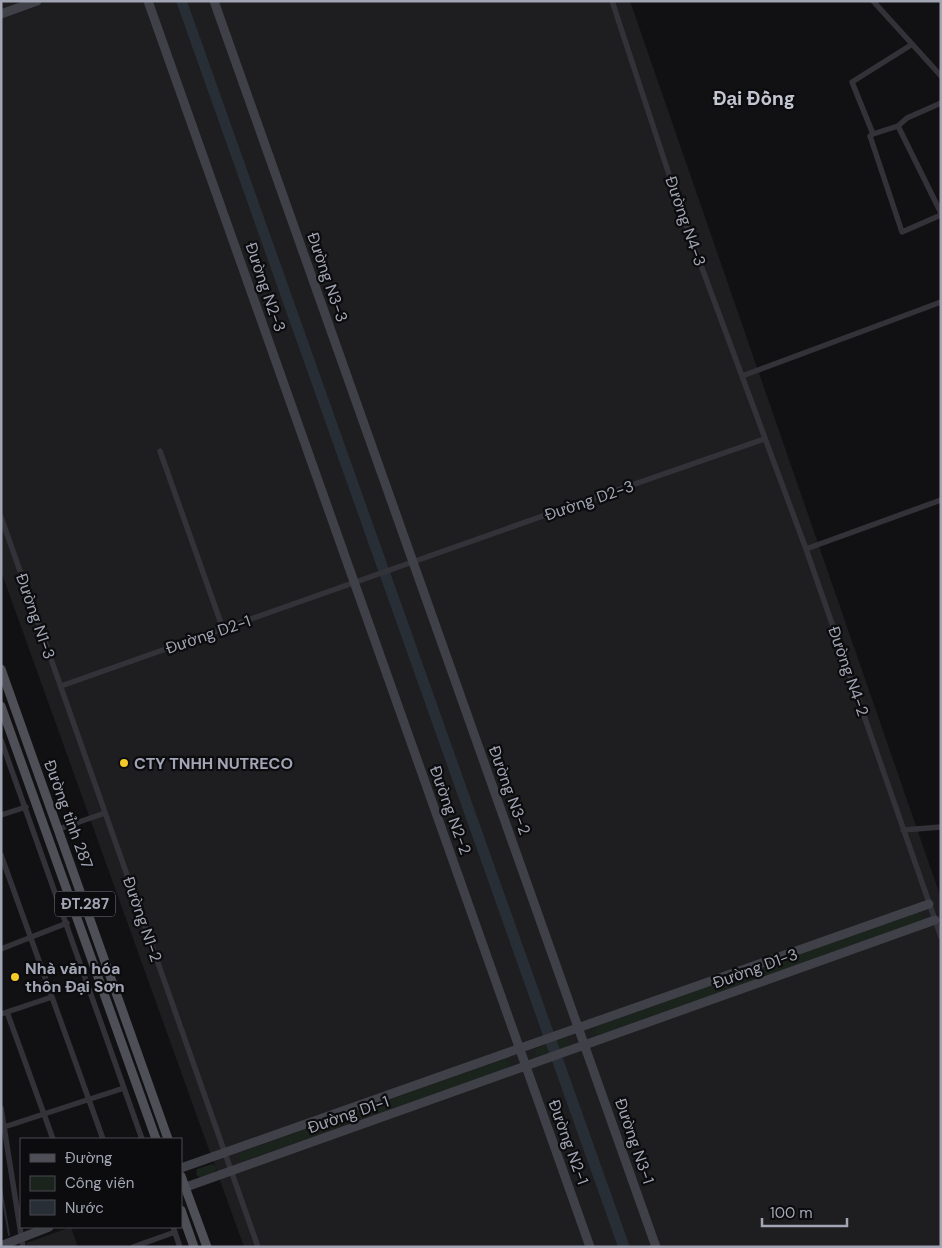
<svg xmlns="http://www.w3.org/2000/svg" width="942" height="1248" viewBox="0 0 942 1248" font-family="'DM Sans',sans-serif">
	<style>
		.built { fill: #1e1d20 }
		.green { fill: #1b231d }
		.water { fill: #282e36 }
		.lines { fill: none; stroke-linecap: round; stroke-linejoin: round }
		.stream { stroke: #282e36; stroke-width: 2 }
		.street { stroke: #323238; stroke-width: 5.5 }
		.secondary { stroke: #404148; stroke-width: 9 }
		.primary { stroke: #4e4f57; stroke-width: 9 }
		.poi-dot { fill: #f5ca28; stroke: #0c0c0e; stroke-width: 2 }
		.labels { text-anchor: middle; stroke-width: 4.5; stroke-linejoin: round; paint-order: stroke }
		.shield { fill: #0c0c0e; stroke: #757782; stroke-width: 1 }
		.shield-label { font-size: 15px; font-weight: bold; fill: #a2a5b4 }
		.street-label { font-size: 16px; fill: #a2a5b4; stroke: #0c0c0e }
		.poi-label { font-size: 16px; font-weight: bold; fill: #a2a5b4; stroke: #0c0c0e; text-anchor: start }
		.quarter-label { font-size: 19px; font-weight: bold; fill: #c3c5d0; stroke: #0c0c0e }
	</style>
	<rect width="100%" height="100%" fill="#111113"/>
	<!-- built -->
	<path class="built" d="M 1,1 L 630,1 L 941,898 L 941,1247 L 244,1247 L 1,571 Z
		M 71,1227 L 78,1247 L 27,1247 L 26,1243 Z"/>
	<!-- green -->
	<path class="green" d="M 916,912 L 922,915 L 923,918 L 920,921 L 599,1035 L 596,1035 L 593,1032 L 597,1026 Z
		M 562,1038 L 566,1037 L 569,1040 L 570,1044 L 568,1047 L 539,1057 L 534,1054 L 536,1048 Z
		M 505,1059 L 511,1062 L 510,1066 L 507,1068 L 246,1160 L 242,1161 L 239,1158 L 240,1154 L 242,1152 Z
		M 212,1164 L 217,1167 L 215,1172 L 200,1177 L 196,1175 L 197,1169 Z"/>
	<!-- water -->
	<path class="water" d="M 176,1 L 187,1 L 630,1247 L 618,1247 Z"/>
	<g class="lines">
		<!-- stream -->
		<path class="stream" d="M 1,1188 L 9,1235"/>
		<!-- street -->
		<path class="street" d="M 612,1 L 682,214 L 806,549 L 941,937
			M 873,1 L 941,76
			M 911,45 L 852,82 L 873,134 L 898,126 L 941,213
			M 898,126 L 907,118 L 941,103
			M 873,134 L 870,136 L 902,232 L 941,215
			M 742,376 L 941,302
			M 160,451 L 223,629
			M 1,517 L 258,1247
			M 806,549 L 941,500
			M 61,686 L 557,511 L 764,439
			M 1,740 L 142,1139
			M 1,815 L 26,807
			M 59,829 L 105,813
			M 903,830 L 941,827
			M 1,855 L 103,1139
			M 1,949 L 67,923
			M 7,1012 L 53,1139
			M 1,1014 L 52,997
			M 1,1108 L 23,1247
			M 1,1128 L 124,1088
			M 173,1227 L 180,1247
			M 133,1247 L 175,1232"/>
		<!-- secondary -->
		<path class="secondary" d="M 148,1 L 590,1247
			M 214,1 L 656,1247
			M 1,14 L 37,1
			M 181,1168 L 929,904
			M 181,1185 L 186,1187 L 935,920
			M 3,1245 L 49,1227"/>
		<!-- primary -->
		<path class="primary" d="M 1,669 L 168,1139
			M 1,706 L 156,1139
			M 181,1176 L 207,1247
			M 181,1210 L 194,1247"/>
	</g>
	<!-- markers -->
	<g class="poi-dot">
		<circle cx="124" cy="763" r="5"/>
		<circle cx="15" cy="977" r="5"/>
	</g>
	<g class="labels">
		<!-- shield labels -->
		<rect class="shield" x="55" y="891.5" width="60" height="25" rx="4"/>
		<g class="shield-label">
			<text x="85" y="909">ĐT.287</text>
		</g>
		<!-- street labels -->
		<g class="street-label">
			<text transform="translate(686 221) rotate(71)" y="6">Đường N4-3</text>
			<text transform="translate(328 277) rotate(71)" y="6">Đường N3-3</text>
			<text transform="translate(266 287) rotate(71)" y="6">Đường N2-3</text>
			<text transform="translate(589 500) rotate(-19)" y="6">Đường D2-3</text>
			<text transform="translate(36 616) rotate(71)" y="6">Đường N1-3</text>
			<text transform="translate(208 634) rotate(-19)" y="6">Đường D2-1</text>
			<text transform="translate(849 671) rotate(71)" y="6">Đường N4-2</text>
			<text transform="translate(510 790) rotate(70)" y="6">Đường N3-2</text>
			<text transform="translate(451 810) rotate(70)" y="6">Đường N2-2</text>
			<text transform="translate(69 814) rotate(70)" y="6">Đường tỉnh 287</text>
			<text transform="translate(143 919) rotate(71)" y="6">Đường N1-2</text>
			<text transform="translate(755 968) rotate(-20)" y="6">Đường D1-3</text>
			<text transform="translate(348 1114) rotate(-19)" y="6">Đường D1-1</text>
			<text transform="translate(635 1141) rotate(71)" y="6">Đường N3-1</text>
			<text transform="translate(569 1142) rotate(70)" y="6">Đường N2-1</text>
		</g>
		<!-- poi labels -->
		<g class="poi-label">
			<text x="134" y="769">CTY TNHH NUTRECO</text>
			<text x="25" y="974">Nhà văn hóa<tspan x="25" dy="18">thôn Đại Sơn</tspan></text>
		</g>
		<!-- quarter labels -->
		<g class="quarter-label">
			<text x="754" y="105">Đại Đồng</text>
		</g>
	</g>
	<!-- border -->
	<rect width="942" height="1248" fill="none" stroke="#a2a5b4" stroke-width="5"/>
	<!-- legend -->
	<rect x="20" y="1138" width="162" height="90" fill="#0c0c0e" stroke="#484950"/>
	<rect x="30" y="1154" width="25" height="8" fill="#4e4f57" stroke="#484950"/>
	<text x="65" y="1163" font-size="15" fill="#a2a5b4">Đường</text>
	<rect x="30" y="1176" width="25" height="15" fill="#1b231d" stroke="#484950"/>
	<text x="65" y="1188" font-size="15" fill="#a2a5b4">Công viên</text>
	<rect x="30" y="1200" width="25" height="15" fill="#282e36" stroke="#484950"/>
	<text x="65" y="1213" font-size="15" fill="#a2a5b4">Nước</text>
	<!-- scale -->
	<path d="M762 1218v8h85v-8" fill="none" stroke="#a2a5b4" stroke-width="2.5"/>
	<text x="770" y="1218" font-size="15" fill="#a2a5b4" stroke="#0c0c0e" stroke-width="4" paint-order="stroke">100 m</text>
</svg>
